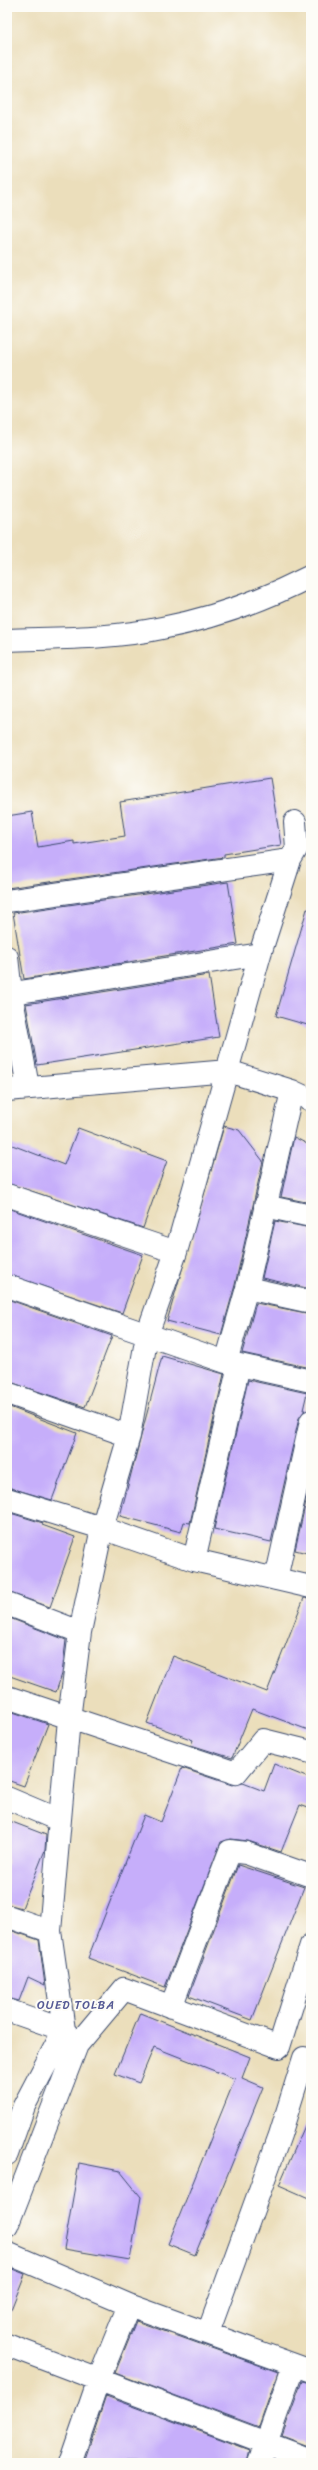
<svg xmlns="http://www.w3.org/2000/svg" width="318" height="2470" viewBox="0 0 318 2470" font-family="Sriracha,sans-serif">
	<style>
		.building { fill: #c6aefa }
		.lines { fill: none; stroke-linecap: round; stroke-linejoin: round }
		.street-casing { stroke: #3a496c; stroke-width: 24 }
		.street { stroke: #fff; stroke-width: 22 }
		.labels { text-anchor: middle; stroke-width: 4; stroke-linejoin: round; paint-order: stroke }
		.neighbourhood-label { font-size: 12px; letter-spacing: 1px; fill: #575b95; stroke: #fdfcf7 }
	</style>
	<rect width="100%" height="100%" fill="#fdfcf7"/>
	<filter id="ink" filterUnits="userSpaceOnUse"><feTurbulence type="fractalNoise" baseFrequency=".025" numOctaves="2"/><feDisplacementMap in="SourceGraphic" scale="8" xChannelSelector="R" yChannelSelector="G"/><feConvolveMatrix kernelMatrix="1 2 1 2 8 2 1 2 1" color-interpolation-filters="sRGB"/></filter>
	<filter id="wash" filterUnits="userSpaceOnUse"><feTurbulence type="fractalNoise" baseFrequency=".012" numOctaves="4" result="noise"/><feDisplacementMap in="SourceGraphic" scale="16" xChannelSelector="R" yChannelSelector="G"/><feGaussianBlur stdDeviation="0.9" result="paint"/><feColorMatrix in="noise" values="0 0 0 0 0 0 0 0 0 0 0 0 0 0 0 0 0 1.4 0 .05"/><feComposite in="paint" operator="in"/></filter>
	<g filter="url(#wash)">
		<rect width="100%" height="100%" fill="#ebdebb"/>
		<g id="blocks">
			<!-- building -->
			<path class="building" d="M 270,778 L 281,845 L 224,854 L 224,857 L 7,888 L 7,816 L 32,812 L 38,847 L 74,841 L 74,844 L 125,836 L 120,802 Z
				M 228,882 L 238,944 L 24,979 L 13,913 Z
				M 307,909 L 311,910 L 311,1026 L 276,1016 Z
				M 209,975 L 219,1037 L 37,1065 L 26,1004 Z
				M 7,1041 L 12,1069 L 7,1070 Z
				M 224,1126 L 239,1130 L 263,1161 L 235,1285 L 221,1335 L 167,1321 Z
				M 78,1128 L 167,1161 L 143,1228 L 7,1183 L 7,1143 L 64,1165 Z
				M 294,1137 L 311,1146 L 311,1203 L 281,1197 Z
				M 7,1208 L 143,1255 L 122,1313 L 7,1274 Z
				M 275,1221 L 311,1228 L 311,1289 L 262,1278 Z
				M 7,1299 L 112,1336 L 85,1407 L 7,1381 Z
				M 256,1303 L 311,1314 L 311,1368 L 242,1353 Z
				M 162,1356 L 224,1374 L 190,1523 L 184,1522 L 181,1532 L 120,1516 Z
				M 248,1380 L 307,1393 L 303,1410 L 305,1410 L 299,1418 L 271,1542 L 214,1529 Z
				M 7,1406 L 77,1433 L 52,1500 L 7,1487 Z
				M 311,1479 L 311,1554 L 295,1550 Z
				M 7,1512 L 43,1523 L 42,1525 L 75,1537 L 50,1607 L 7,1592 Z
				M 304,1598 L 311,1599 L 311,1731 L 252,1709 L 232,1758 L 191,1745 L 193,1740 L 147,1723 L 173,1656 L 267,1692 Z
				M 7,1617 L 66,1640 L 62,1674 L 56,1692 L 7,1675 Z
				M 7,1710 L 48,1724 L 24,1786 L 7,1780 Z
				M 274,1764 L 311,1779 L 311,1809 L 300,1805 L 281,1852 L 248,1841 L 231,1839 L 221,1842 L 165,1987 L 88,1958 L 144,1815 L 161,1822 L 182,1768 L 232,1785 L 243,1783 L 264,1791 Z
				M 7,1820 L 46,1835 L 45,1850 L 22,1908 L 7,1904 Z
				M 238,1865 L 304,1887 L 252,2020 L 189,1996 Z
				M 7,1929 L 39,1940 L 45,1985 L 28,1977 L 19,2001 L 7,1998 Z
				M 140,2013 L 250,2057 L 242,2078 L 263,2087 L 195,2255 L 168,2244 L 235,2079 L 154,2047 L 139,2083 L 115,2074 Z
				M 311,2112 L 311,2199 L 279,2185 Z
				M 79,2163 L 120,2171 L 141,2197 L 130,2260 L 64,2249 Z
				M 7,2267 L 25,2274 L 8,2317 L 7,2317 Z
				M 136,2321 L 278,2372 L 259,2427 L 115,2373 Z
				M 302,2381 L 311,2383 L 311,2447 L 282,2436 Z
				M 106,2396 L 250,2450 L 247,2463 L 84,2462 Z"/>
		</g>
	</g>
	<g filter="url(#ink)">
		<use href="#blocks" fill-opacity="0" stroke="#3a496c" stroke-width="1"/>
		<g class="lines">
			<!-- street casing -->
			<g class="street-casing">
				<path id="street" d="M 7,640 C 58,638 111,639 162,628 C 214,618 264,600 311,576
					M 7,901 L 290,860
					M 7,957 L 11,993 L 28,1087
					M 7,994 L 260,954
					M 7,1090 L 228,1071 L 292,1091 L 311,1100
					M 7,1195 L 176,1252
					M 265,1206 L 311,1216
					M 7,1286 L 226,1362 L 311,1381
					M 247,1288 L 311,1302
					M 226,1362 L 247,1288 L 292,1091
					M 7,1393 L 129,1436
					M 7,1499 L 102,1528 L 194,1560 L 311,1587
					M 194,1560 L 239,1365
					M 276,1579 L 311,1421
					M 7,1604 L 80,1632
					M 7,1697 L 236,1773 L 263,1740 L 311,1752
					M 7,1798 L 59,1820
					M 7,1916 L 50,1931
					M 171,2007 L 230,1851 L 246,1853 L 311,1876
					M 7,2010 L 64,2030 L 72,2040
					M 7,2154 L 24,2106 L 64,2030 L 50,1931 L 69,1719 L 80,1632 L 102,1528 L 129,1436 L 147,1335 L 176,1252 L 260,954 L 290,860 L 297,848 L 295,822
					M 7,2226 L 77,2045 L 124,1989 L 279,2047 L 311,1945
					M 7,2253 L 129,2305 L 311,2371
					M 208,2333 L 280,2135 L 304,2058
					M 7,2345 L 311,2460
					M 70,2463 L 99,2379 L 129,2305
					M 259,2463 L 294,2365"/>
			</g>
			<!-- street -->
			<use href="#street" class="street"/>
		</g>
	</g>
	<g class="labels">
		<!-- neighbourhood labels -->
		<g class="neighbourhood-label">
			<text x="76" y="2009">OUED TOLBA</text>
		</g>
	</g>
	<!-- margin -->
	<rect width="318" height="2470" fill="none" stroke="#fdfcf7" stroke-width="24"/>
</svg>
